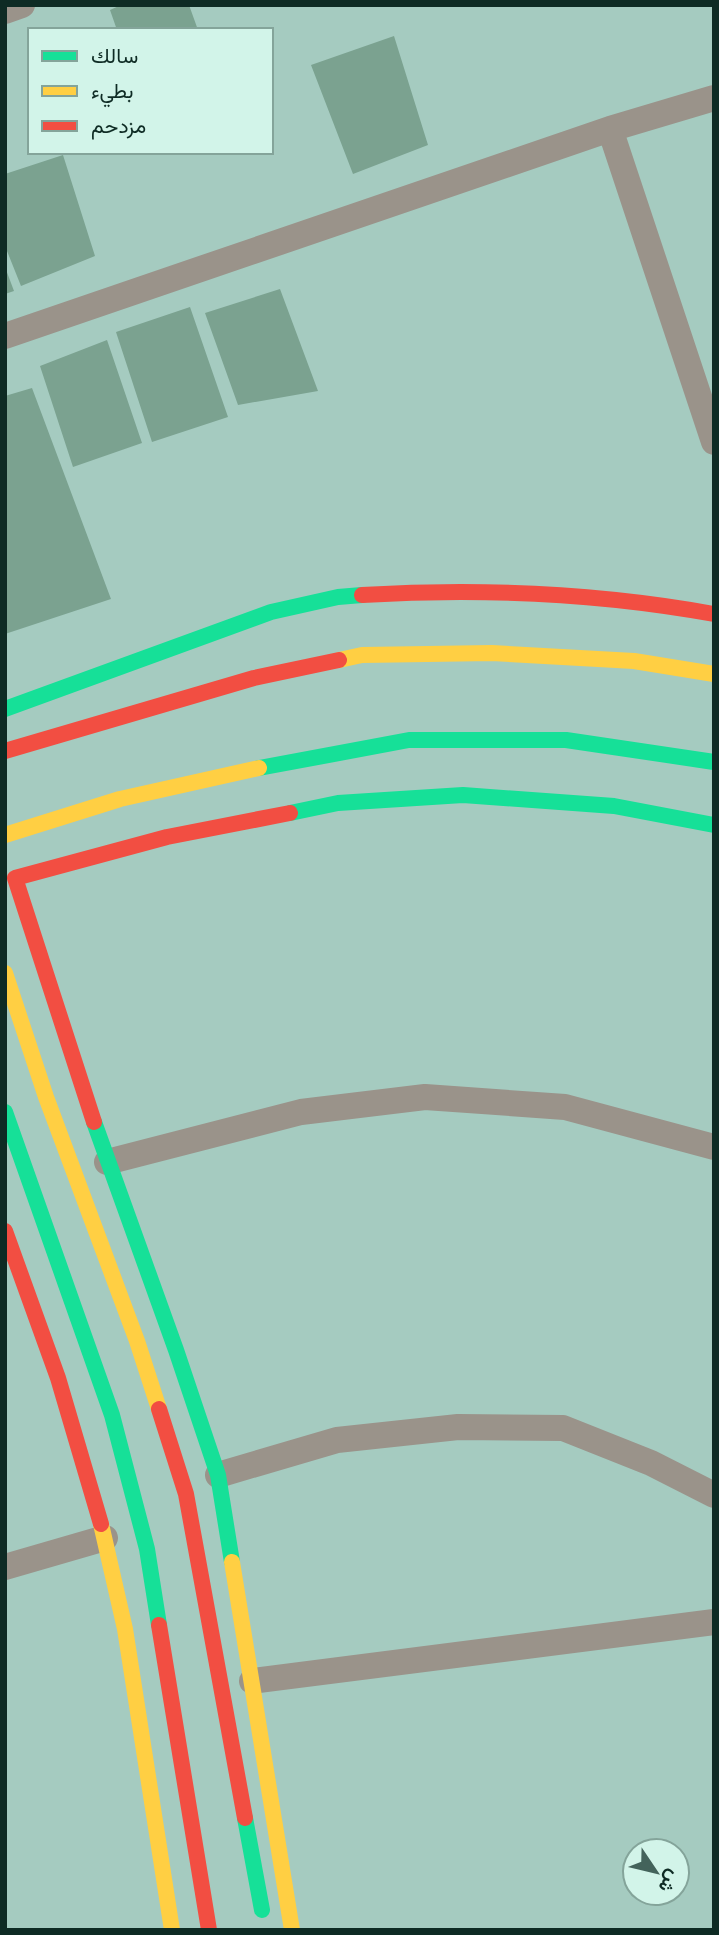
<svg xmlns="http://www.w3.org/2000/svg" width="719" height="1935" viewBox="0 0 719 1935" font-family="'IBM Plex Sans',Vazirmatn,sans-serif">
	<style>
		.building { fill: #7ba290 }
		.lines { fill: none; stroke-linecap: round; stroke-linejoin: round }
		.street { stroke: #9a938a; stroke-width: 26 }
		.fast { stroke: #16e098; stroke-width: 16 }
		.slow { stroke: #ffcf43; stroke-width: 16 }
		.jam { stroke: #f24e42; stroke-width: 16 }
	</style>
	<rect width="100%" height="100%" fill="#a5cbc0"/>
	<!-- building -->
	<path class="building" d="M 121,5 L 189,5 L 198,30 L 117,30 L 110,10 Z
		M 394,36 L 428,145 L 353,174 L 311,65 Z
		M 63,155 L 95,256 L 21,286 L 5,246 L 5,174 Z
		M 5,267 L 14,291 L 5,294 Z
		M 280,289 L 318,391 L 238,405 L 205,313 Z
		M 190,307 L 228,417 L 152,442 L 116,332 Z
		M 107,340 L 142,443 L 73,467 L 40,366 Z
		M 32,388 L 111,599 L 5,634 L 5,396 Z"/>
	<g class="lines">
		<!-- street -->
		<path class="street" d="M 5,11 L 22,5
			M 610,129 L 714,442
			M 5,336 L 610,129 L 714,98
			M 107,1162 L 301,1112 L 425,1097 L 565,1107 L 714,1147
			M 218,1475 L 337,1440 L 458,1427 L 563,1428 L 651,1463 L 714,1495
			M 5,1567 L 105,1538
			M 252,1681 L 714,1622"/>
		<!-- fast -->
		<path class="fast" d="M 5,709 L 271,612 L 338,597 L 362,595
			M 259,768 L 409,740 L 566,740 L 714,762
			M 290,813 L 338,803 L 463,795 L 614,806 L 714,825
			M 5,1112 L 112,1415 L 147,1549 L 159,1625
			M 94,1122 L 176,1350 L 218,1475 L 232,1562
			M 245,1818 L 262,1910"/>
		<!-- slow -->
		<path class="slow" d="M 339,660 L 362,655 L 492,653 L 634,661 L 714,674
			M 5,835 L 120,799 L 259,768
			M 5,973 L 46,1097 L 137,1341 L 159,1409
			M 101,1524 L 125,1629 L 172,1930
			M 232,1562 L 292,1930"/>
		<!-- jam -->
		<path class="jam" d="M 362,595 C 480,588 598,593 714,614
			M 5,751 L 254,678 L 339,660
			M 94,1122 L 15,878 L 167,837 L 290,813
			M 5,1231 L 58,1378 L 101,1524
			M 159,1409 L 186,1494 L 245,1818
			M 159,1625 L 209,1930"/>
	</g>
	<!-- border -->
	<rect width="719" height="1935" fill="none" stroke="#0e2b24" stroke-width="14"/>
	<!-- legend -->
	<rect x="28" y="28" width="245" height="126" fill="#d2f4e9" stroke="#84a49a" stroke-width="2"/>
	<rect x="42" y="51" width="35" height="10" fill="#16e098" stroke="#84a49a" stroke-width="2"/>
	<text x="91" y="63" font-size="21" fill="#0e2b24">سالك</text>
	<rect x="42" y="86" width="35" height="10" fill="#ffcf43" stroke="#84a49a" stroke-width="2"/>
	<text x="91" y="98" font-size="21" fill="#0e2b24">بطيء</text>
	<rect x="42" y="121" width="35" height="10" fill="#f24e42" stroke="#84a49a" stroke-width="2"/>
	<text x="91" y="133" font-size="21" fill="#0e2b24">مزدحم</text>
	<!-- north arrow -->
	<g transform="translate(656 1872) rotate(125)"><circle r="33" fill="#d2f4e9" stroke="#84a49a" stroke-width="2"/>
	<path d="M0-5L12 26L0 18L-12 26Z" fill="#43635b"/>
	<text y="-10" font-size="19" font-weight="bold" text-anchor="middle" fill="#0e2b24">ش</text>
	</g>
</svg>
